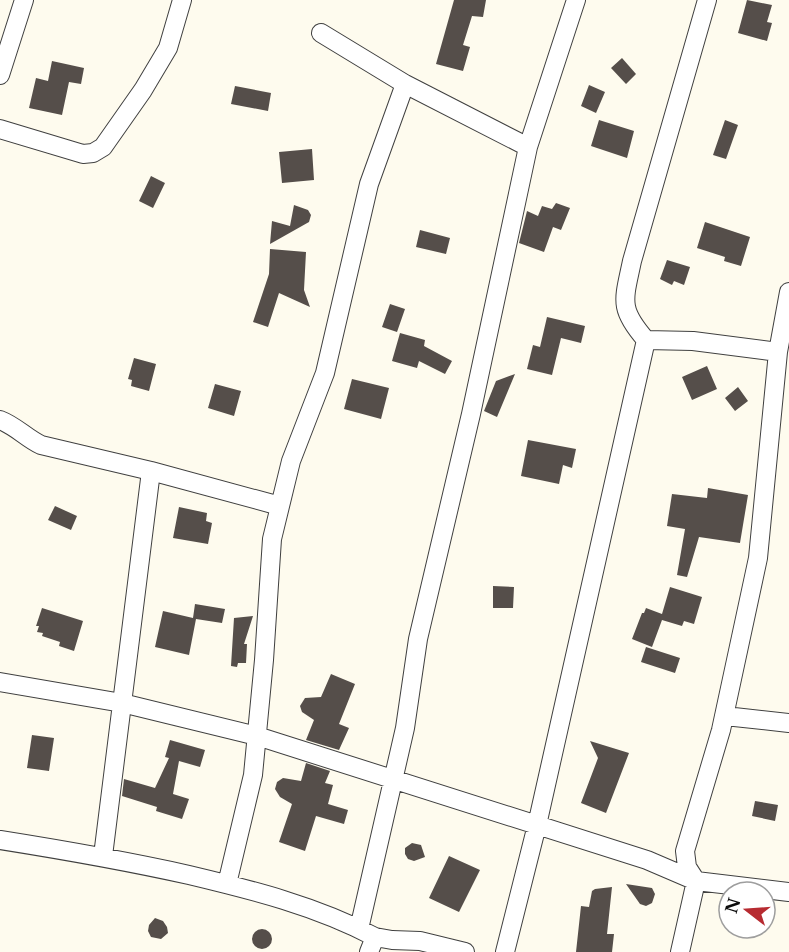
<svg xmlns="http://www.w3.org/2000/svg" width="789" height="952" viewBox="0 0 789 952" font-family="'Libre Baskerville',serif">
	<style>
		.building { fill: #554e4a }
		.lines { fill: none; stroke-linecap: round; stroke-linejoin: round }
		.minor-casing { stroke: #404040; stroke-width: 20 }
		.minor { stroke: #fff; stroke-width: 18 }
	</style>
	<rect width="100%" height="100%" fill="#fefbee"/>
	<!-- building -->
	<path class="building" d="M 454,0 L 486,0 L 483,17 L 472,16 L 463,45 L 470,47 L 463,71 L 436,64 Z
		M 747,0 L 772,5 L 767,22 L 772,23 L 767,41 L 738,33 Z
		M 622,58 L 636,74 L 626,84 L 611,68 Z
		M 52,61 L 84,68 L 81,84 L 69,82 L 62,115 L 29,108 L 36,78 L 48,81 Z
		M 589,85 L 605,92 L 596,113 L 581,106 Z
		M 235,86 L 271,93 L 268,111 L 231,104 Z
		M 599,120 L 634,131 L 627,158 L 591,146 Z
		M 725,120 L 738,125 L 726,159 L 713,155 Z
		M 312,149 L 314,180 L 282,183 L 279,152 Z
		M 151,176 L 165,183 L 153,208 L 139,201 Z
		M 556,203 L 570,208 L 561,230 L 553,227 L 544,252 L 519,243 L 527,211 L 538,216 L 542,206 L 552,209 Z
		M 294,205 L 308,210 L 311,215 L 309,222 L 270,244 L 272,221 L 290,226 Z
		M 705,222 L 750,237 L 741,266 L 724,261 L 725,257 L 697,248 Z
		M 420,230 L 450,238 L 446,254 L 416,247 Z
		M 270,249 L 306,252 L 304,290 L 310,307 L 279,293 L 268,327 L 253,322 L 269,274 Z
		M 667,260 L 690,267 L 684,285 L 674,281 L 672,285 L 660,279 Z
		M 390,304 L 405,309 L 397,332 L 382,327 Z
		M 547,317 L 585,326 L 581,343 L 561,338 L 552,375 L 527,369 L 533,345 L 540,347 Z
		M 400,333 L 425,340 L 424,346 L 452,361 L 445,374 L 419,361 L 417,368 L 392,361 Z
		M 134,358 L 156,364 L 149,391 L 131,386 L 132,380 L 128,379 Z
		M 707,366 L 717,389 L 692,400 L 682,377 Z
		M 515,374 L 497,417 L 484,411 L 496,381 Z
		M 352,379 L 389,388 L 381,419 L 344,409 Z
		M 215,384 L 241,391 L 234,416 L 208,408 Z
		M 738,387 L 748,401 L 735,411 L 725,398 Z
		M 528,440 L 576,449 L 572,468 L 563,465 L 559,484 L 521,476 Z
		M 708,488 L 748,495 L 740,543 L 699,537 L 687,577 L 677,575 L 685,529 L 667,526 L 672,494 L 707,498 Z
		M 55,506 L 77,516 L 71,530 L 48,520 Z
		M 179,507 L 207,513 L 206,521 L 212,523 L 208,544 L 173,538 Z
		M 493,586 L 514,587 L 513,608 L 493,608 Z
		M 670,587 L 702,597 L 694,624 L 684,621 L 682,626 L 662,620 L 652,647 L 632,639 L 642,613 L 644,613 L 646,608 L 662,614 Z
		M 195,604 L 225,609 L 222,623 L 196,619 L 189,655 L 155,647 L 163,611 L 193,618 Z
		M 42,608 L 83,621 L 74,651 L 59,646 L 60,642 L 42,636 L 43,633 L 37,632 L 39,626 L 36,626 Z
		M 253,616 L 244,644 L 247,644 L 246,663 L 238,663 L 237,667 L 231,666 L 234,618 Z
		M 646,647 L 680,658 L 675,673 L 641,662 Z
		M 331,674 L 355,684 L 339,724 L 349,728 L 339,750 L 306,740 L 314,720 L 302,712 L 300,706 L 305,698 L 321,697 Z
		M 32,735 L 54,738 L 49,771 L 27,768 Z
		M 170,740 L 205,750 L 200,767 L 179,761 L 173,794 L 189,799 L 182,819 L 156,811 L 157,807 L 122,796 L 124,779 L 155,788 L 169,758 L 165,757 Z
		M 590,741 L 629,753 L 606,813 L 581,803 L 598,758 Z
		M 306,763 L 330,771 L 325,783 L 333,785 L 328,804 L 348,810 L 344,824 L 316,816 L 305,851 L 279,842 L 292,804 L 280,797 L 275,789 L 277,782 L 283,778 L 301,781 Z
		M 755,801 L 778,805 L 775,821 L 752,816 Z
		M 412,843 L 421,845 L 425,857 L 414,861 L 408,859 L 405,854 L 405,848 Z
		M 449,856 L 480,870 L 459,912 L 429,898 Z
		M 626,884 L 652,888 L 655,894 L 652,903 L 646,906 L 640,904 Z
		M 612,887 L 607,934 L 614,934 L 612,952 L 576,952 L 581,906 L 589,907 L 592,891 L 595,889 Z
		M 155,918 L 163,921 L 167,927 L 168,933 L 161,939 L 151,937 L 148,931 L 149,925 Z
		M252 939a10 10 0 1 1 20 0a10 10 0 1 1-20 0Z"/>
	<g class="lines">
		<!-- minor casing -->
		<g class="minor-casing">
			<path id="minor" d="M 0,75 L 24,0
				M 405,84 L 528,147
				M 0,129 L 83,154 L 93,153 L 103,147 L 143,90 L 168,48 L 182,0
				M 646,340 C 618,308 624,300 632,261 L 707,0
				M 0,420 C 16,426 26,438 41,445 L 151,471 L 280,506
				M 0,682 L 122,703 L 257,736 L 647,860 L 696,881 L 687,867 L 685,851 L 721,730 L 758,558 L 778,352
				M 725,716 L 789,723
				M 0,840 C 63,850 126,861 189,875 C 252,890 316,906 375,937
				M 103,856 L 151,471
				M 227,884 L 253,775 L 264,660 L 272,539 L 291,461 L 325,373 L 369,184 L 405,84 L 321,33
				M 359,929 L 405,728 L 418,639 L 471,414 L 528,147 L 576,0
				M 369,952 L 375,937 L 392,940 L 420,941 L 465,952
				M 505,952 L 537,825 L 646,340 L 693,341 L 778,352 L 789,292
				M 680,952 L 696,881 L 789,892"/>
		</g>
		<!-- minor -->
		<use href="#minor" class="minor"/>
	</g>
	<!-- north arrow -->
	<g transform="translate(747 910) rotate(287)"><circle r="28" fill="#ffffff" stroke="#9e9e9e" stroke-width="1.5"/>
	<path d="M0-4.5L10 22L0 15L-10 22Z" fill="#b72b31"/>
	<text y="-9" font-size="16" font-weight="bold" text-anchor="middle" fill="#0d0d0d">N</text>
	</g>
</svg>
